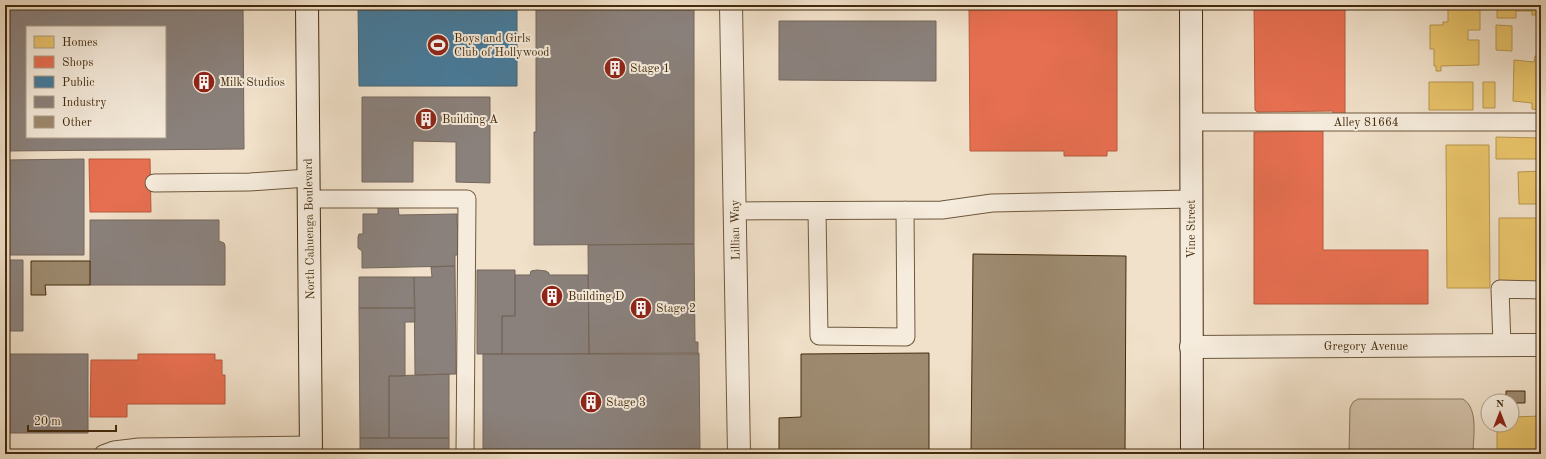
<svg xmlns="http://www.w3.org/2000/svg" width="1546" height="459" viewBox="0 0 1546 459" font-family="'Old Standard TT',serif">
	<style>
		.green { fill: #d3c2aa; stroke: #8b765b }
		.homes { fill: #e9c46a; stroke: #b7964e }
		.shops { fill: #e76f51; stroke: #b65b3c }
		.public { fill: #457b9d; stroke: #446372 }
		.industry { fill: #8a817c; stroke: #75675a; fill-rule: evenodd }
		.building { fill: #9d8a6f; stroke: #432b0c }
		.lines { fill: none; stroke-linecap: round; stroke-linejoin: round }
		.lane-casing { stroke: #6e583c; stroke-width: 19 }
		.street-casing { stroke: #6e583c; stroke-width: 24 }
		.secondary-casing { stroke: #432b0c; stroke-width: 24 }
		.lane { stroke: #f6ecdd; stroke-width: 17 }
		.street { stroke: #f6ecdd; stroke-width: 22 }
		.secondary { stroke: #f6ecdd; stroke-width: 22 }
		.labels { text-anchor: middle; stroke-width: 4; stroke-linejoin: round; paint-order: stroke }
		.poi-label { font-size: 12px; fill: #432b0c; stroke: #f6ecdd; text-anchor: start }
		.street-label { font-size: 12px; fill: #432b0c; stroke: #f6ecdd }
	</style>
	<rect width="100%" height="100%" fill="#f1e1ca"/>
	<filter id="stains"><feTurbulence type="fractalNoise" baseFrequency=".005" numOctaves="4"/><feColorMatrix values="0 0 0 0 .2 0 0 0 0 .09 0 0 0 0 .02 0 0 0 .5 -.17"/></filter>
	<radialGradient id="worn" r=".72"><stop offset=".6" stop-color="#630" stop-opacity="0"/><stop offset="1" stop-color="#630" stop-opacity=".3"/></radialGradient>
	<!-- green -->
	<path class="green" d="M 1358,399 L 1463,399 C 1479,409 1473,437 1473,454 L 1349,454 L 1350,408 L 1353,402 Z"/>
	<!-- homes -->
	<path class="homes" d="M 1448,5 L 1489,5 L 1489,7 L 1480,7 L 1480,30 L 1468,30 L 1468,40 L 1479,40 L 1479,65 L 1441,66 L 1441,71 L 1436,71 L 1436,66 L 1434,66 L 1434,49 L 1430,49 L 1430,25 L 1443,25 L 1443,22 L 1448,22 Z
		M 1497,5 L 1541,5 L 1541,23 L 1539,23 L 1539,19 L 1536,19 L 1537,15 L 1532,15 L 1532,11 L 1516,11 L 1516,18 L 1497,18 Z
		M 1496,25 L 1512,26 L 1512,51 L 1496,50 Z
		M 1535,56 L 1541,56 L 1541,110 L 1532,109 L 1532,103 L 1513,101 L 1514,60 L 1534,62 Z
		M 1429,82 L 1473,82 L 1473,110 L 1429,110 Z
		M 1483,82 L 1495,82 L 1495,108 L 1483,108 Z
		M 1496,137 L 1541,138 L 1541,159 L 1496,159 Z
		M 1446,145 L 1489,145 L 1490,288 L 1447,288 Z
		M 1541,171 L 1541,204 L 1519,204 L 1518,172 Z
		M 1499,218 L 1541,218 L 1541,285 L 1499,286 Z
		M 1541,416 L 1541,454 L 1497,454 L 1497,425 L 1512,425 L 1512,417 Z"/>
	<!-- shops -->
	<path class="shops" d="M 969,5 L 1117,5 L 1117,151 L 1107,151 L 1107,156 L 1064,156 L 1064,151 L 970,151 Z
		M 1254,5 L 1345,5 L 1345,116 L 1333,116 L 1333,111 L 1257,112 L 1255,110 Z
		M 1323,131 L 1323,250 L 1428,250 L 1428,304 L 1254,304 L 1254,132 Z
		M 89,159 L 150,159 L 151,212 L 90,212 Z
		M 138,354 L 215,354 L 215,360 L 222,360 L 222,375 L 225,375 L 225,404 L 127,404 L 127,417 L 90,417 L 91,360 L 138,360 Z"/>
	<!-- public -->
	<path class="public" d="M 358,5 L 517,5 L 517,86 L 359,86 Z"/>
	<!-- industry -->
	<path class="industry" d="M 5,5 L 243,5 L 244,149 L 5,151 ZM 27,27 L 165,27 L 165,137 L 27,137 Z
		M 536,5 L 694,5 L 694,244 L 534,245 L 534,132 L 536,132 Z
		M 779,21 L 936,21 L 936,81 L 779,80 Z
		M 362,97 L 490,97 L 490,183 L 456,182 L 456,142 L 413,141 L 413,182 L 362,182 Z
		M 84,159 L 84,255 L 5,255 L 5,160 Z
		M 378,207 L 398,207 L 399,215 L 457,214 L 457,225 L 462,225 L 463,255 L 455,255 L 455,266 L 362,268 L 362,251 L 358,248 L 358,237 L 359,234 L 363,234 L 363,214 L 378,214 Z
		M 90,220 L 219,220 L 219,241 L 224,243 L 225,246 L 225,285 L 90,285 Z
		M 694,244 L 695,342 L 698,342 L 698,354 L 589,354 L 588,245 Z
		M 5,260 L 23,260 L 23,331 L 5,331 Z
		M 455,266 L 456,374 L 415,375 L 414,277 L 432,277 L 431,267 Z
		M 477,270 L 515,270 L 515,316 L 502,316 L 502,354 L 477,354 Z
		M 537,270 L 546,271 L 549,273 L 549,275 L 588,275 L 589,354 L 502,354 L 502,316 L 515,316 L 515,275 L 530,275 L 531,271 Z
		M 359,277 L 414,277 L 415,308 L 359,308 Z
		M 359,308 L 415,308 L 415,322 L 405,322 L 405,376 L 389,376 L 389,438 L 360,438 Z
		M 699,353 L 700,454 L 690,454 L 690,451 L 622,451 L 622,454 L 562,454 L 562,450 L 483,450 L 483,354 Z
		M 5,354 L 88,354 L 88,433 L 5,433 Z
		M 449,374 L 449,438 L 389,438 L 389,376 Z
		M 360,438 L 449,438 L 449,454 L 360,454 Z"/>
	<!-- building -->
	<path class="building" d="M 973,254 L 1126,256 L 1125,454 L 971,454 Z
		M 31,261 L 90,261 L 90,285 L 45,285 L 46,295 L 31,295 Z
		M 929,353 L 929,454 L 779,454 L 779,418 L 801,417 L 801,354 Z
		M 1506,391 L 1525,391 L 1525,403 L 1512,403 L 1512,401 L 1506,401 Z"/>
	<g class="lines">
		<!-- lane casing -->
		<g class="lane-casing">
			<path id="lane" d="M 1191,122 L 1541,122
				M 154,183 L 250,182 L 308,178
				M 309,199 L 467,199 L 465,454
				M 734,211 L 942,210 L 992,203 L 1191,199
				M 817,211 L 819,336 L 906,337 L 905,210
				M 1502,345 L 1500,289 L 1541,290
				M 103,454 L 114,450 L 139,447 L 311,445"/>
		</g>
		<!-- street casing -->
		<g class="street-casing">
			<path id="street" d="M 731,5 L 739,454
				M 1191,347 L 1541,345"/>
		</g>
		<!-- secondary casing -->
		<g class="secondary-casing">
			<path id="secondary" d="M 307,5 L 311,454
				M 1191,5 L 1192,454"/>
		</g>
		<!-- lane -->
		<use href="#lane" class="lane"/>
		<!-- street -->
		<use href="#street" class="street"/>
		<!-- secondary -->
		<use href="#secondary" class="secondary"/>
	</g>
	<!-- icons -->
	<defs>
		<g id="stadium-disc" transform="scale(1.15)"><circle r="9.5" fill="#8f2418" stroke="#f6ecdd"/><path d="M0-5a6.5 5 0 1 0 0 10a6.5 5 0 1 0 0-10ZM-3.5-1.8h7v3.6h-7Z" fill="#fff"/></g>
		<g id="building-disc" transform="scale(1.15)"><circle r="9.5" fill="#8f2418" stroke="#f6ecdd"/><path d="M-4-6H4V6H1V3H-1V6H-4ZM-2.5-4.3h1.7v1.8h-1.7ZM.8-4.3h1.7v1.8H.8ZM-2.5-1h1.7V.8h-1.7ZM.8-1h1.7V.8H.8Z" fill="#fff"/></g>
	</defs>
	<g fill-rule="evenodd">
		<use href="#stadium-disc" x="438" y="45"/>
		<use href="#building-disc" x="615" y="68"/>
		<use href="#building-disc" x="204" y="82"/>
		<use href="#building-disc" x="426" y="119"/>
		<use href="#building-disc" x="552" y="296"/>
		<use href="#building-disc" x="641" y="308"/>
		<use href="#building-disc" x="591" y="402"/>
	</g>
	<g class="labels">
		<!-- poi labels -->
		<g class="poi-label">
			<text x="454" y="42">Boys and Girls<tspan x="454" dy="14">Club of Hollywood</tspan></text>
			<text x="630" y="72">Stage 1</text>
			<text x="220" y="86">Milk Studios</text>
			<text x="442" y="123">Building A</text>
			<text x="568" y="300">Building D</text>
			<text x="656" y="312">Stage 2</text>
			<text x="606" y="406">Stage 3</text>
		</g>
		<!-- street labels -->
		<g class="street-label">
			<text x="1366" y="126">Alley 81664</text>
			<text transform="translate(309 229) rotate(-91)" y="4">North Cahuenga Boulevard</text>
			<text transform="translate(1191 229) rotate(-90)" y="4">Vine Street</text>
			<text transform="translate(735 230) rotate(-91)" y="4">Lillian Way</text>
			<text x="1366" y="350">Gregory Avenue</text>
		</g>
	</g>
	<!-- margin -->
	<rect width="1546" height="459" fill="none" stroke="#f1e1ca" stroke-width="20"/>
	<rect x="6" y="6" width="1534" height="447" fill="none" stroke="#432b0c" stroke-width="2"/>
	<rect x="10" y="10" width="1526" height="439" fill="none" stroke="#432b0c"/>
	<!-- legend -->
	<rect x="26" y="26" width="140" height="112" fill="#f6ecdd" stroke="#ae9f89"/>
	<rect x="34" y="36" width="20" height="12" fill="#e9c46a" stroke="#ae9f89"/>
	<text x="62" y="46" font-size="12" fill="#432b0c">Homes</text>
	<rect x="34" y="56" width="20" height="12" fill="#e76f51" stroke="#ae9f89"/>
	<text x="62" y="66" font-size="12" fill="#432b0c">Shops</text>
	<rect x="34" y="76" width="20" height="12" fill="#457b9d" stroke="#ae9f89"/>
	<text x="62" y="86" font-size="12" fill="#432b0c">Public</text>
	<rect x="34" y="96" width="20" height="12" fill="#8a817c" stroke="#ae9f89"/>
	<text x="62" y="106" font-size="12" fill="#432b0c">Industry</text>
	<rect x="34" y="116" width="20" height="12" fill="#9d8a6f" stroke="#ae9f89"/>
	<text x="62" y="126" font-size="12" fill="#432b0c">Other</text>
	<!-- north arrow -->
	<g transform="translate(1500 413)"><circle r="19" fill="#f6ecdd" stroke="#ae9f89"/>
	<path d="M0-3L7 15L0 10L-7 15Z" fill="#8f2418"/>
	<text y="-6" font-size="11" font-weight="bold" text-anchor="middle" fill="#432b0c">N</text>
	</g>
	<!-- scale -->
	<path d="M28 425v6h88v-6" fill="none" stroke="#432b0c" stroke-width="2"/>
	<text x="34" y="425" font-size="12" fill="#432b0c" stroke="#f6ecdd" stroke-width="3" paint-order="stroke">20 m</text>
	<rect width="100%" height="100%" filter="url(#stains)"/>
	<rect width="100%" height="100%" fill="url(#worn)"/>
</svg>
